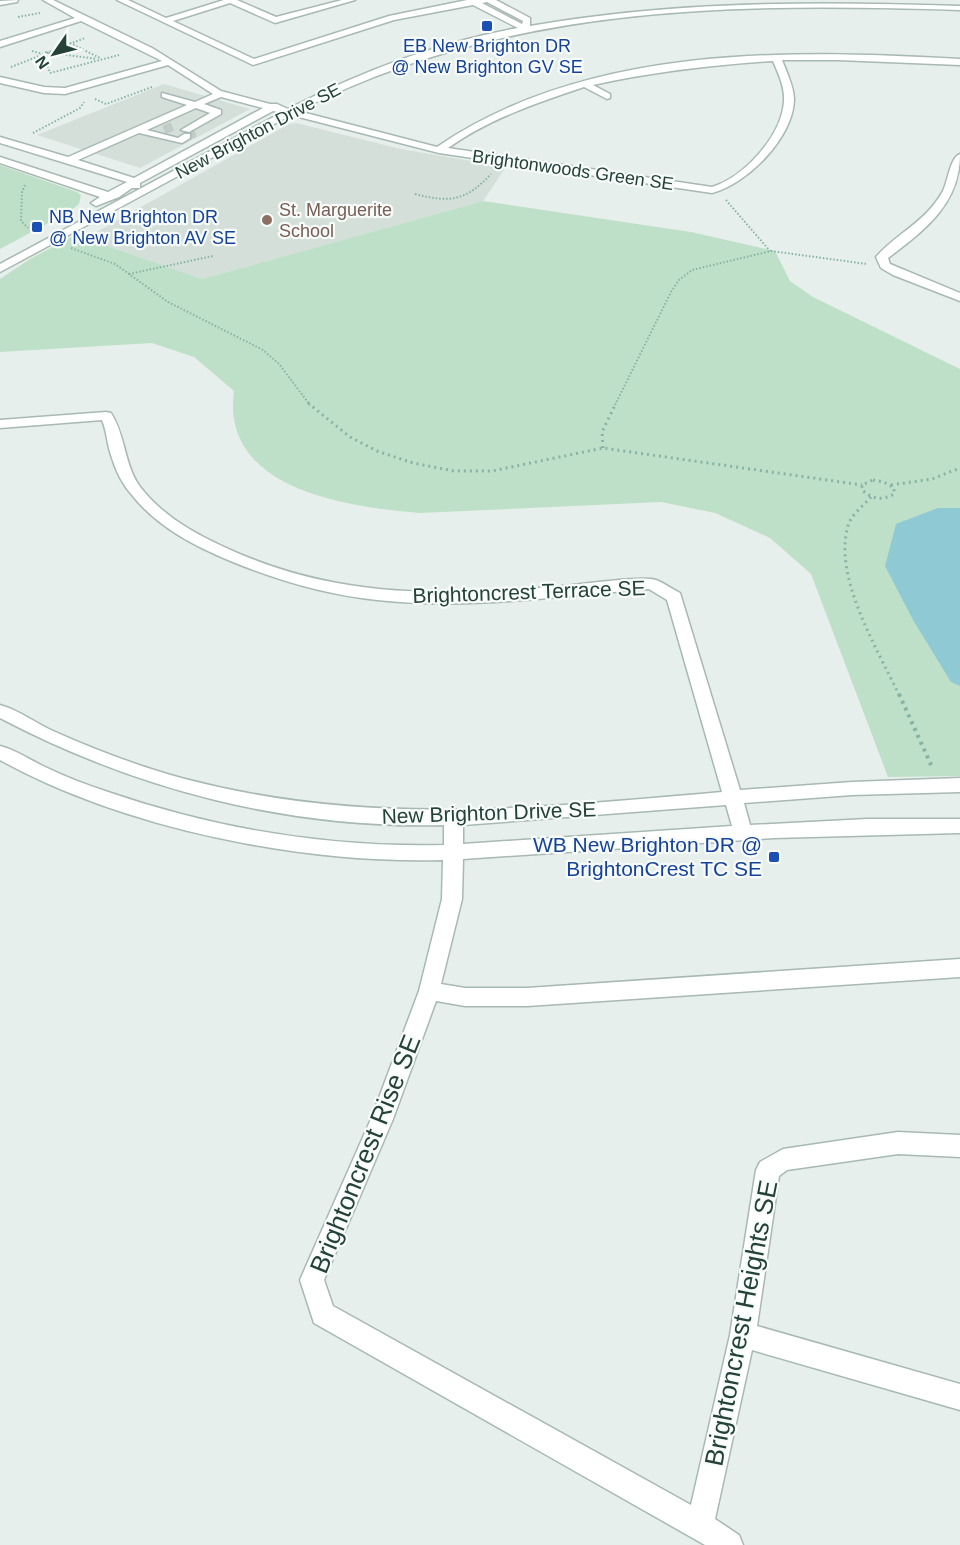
<svg xmlns="http://www.w3.org/2000/svg" width="960" height="1545" viewBox="0 0 960 1545" font-family="Helvetica,sans-serif">
	<style>
		.built { fill: #d4dfda }
		.green { fill: #bfe0c8 }
		.water { fill: #8ec9d4 }
		.lines { fill: none; stroke-linecap: round; stroke-linejoin: round }
		.minor-tunnel { stroke: #bfccc8; stroke-width: 9; stroke-dasharray: 9 4.5; stroke-linecap: butt }
		.minor-casing { stroke: #a8b8b2; stroke-width: 3 }
		.path-far2 { stroke: #86b3a5; stroke-width: 2; stroke-dasharray: 1.5 2; stroke-linecap: butt }
		.path-far1 { stroke: #86b3a5; stroke-width: 3; stroke-dasharray: 2 4; stroke-linecap: butt }
		.path { stroke: #86b3a5; stroke-width: 4; stroke-dasharray: 3 4.5; stroke-linecap: butt }
		.minor { fill: #fff; fill-rule: evenodd }
		.transit-dot { fill: #1a4fb4; stroke: #f7fbf9; stroke-width: 2 }
		.education-dot { fill: #8d6e63; stroke: #f7fbf9; stroke-width: 2 }
		.labels { text-anchor: middle; stroke-width: 4.5; stroke-linejoin: round; paint-order: stroke }
		.far-transit-label { font-size: 18px; fill: #164399; stroke: #f7fbf9 }
		.far-street-label { font-size: 18px; fill: #24423a; stroke: #f7fbf9 }
		.far-education-label { font-size: 18px; fill: #785e54; stroke: #f7fbf9; text-anchor: start }
		.street-label { font-size: 21px; fill: #24423a; stroke: #f7fbf9 }
		.transit-label { font-size: 21px; fill: #164399; stroke: #f7fbf9; text-anchor: end }
		.near-street-label { font-size: 26px; fill: #24423a; stroke: #f7fbf9 }
	</style>
	<rect width="100%" height="100%" fill="#e6efeb"/>
	<!-- built -->
	<path class="built" d="M 164,84 L 250,109 L 140,168 L 37,135 Z
		M 296,123 L 401,149 L 506,167 L 483,201 L 202,279 L 84,239 L 289,124 Z"/>
	<!-- green -->
	<path class="green" d="M 0,165 L 77,192 L 81,195 L 79,204 L 69,212 L 0,249 Z
		M 483,201 L 691,232 L 775,251 L 790,281 L 813,297 L 960,369 L 960,776 L 888,777 L 811,574 L 770,538 L 715,513 L 661,502 L 420,513 C 348,507 220,490 234,391 L 194,357 L 152,343 L 0,352 L 0,279 L 30,259 L 75,235 L 202,279 Z"/>
	<!-- water -->
	<path class="water" d="M 938,508 L 960,508 L 960,686 L 951,682 L 913,620 L 885,566 L 896,524 Z"/>
	<g class="lines">
		<!-- minor-tunnel -->
		<path class="minor-tunnel" d="M 164,130 L 173,126
			M 187,136 L 196,132"/>
		<!-- minor casing -->
		<g class="minor-casing">
			<path id="minor" d="M 18,0 L 17,2 L 0,5 L 0,1 Z
				M 43,0 L 53,0 L 152,48 L 221,91 L 270,104 L 277,104 L 288,109 C 360,72 438,42 518,28 L 473,5 L 394,20 L 253,65 L 117,0 L 128,0 L 166,18 L 224,0 L 237,0 L 276,17 L 342,0 L 355,0 L 275,23 L 230,3 L 173,21 L 254,59 L 389,16 L 467,0 L 496,0 L 530,18 L 530,26 C 673,1 816,1 960,6 L 960,10 C 729,3 509,4 298,111 L 437,147 C 586,45 788,49 960,59 L 960,65 L 838,60 L 782,60 C 787,73 794,87 794,100 C 793,138 747,184 712,193 L 439,153 L 291,115 L 0,272 L 0,264 L 281,113 L 273,111 L 140,183 L 140,188 L 132,188 L 119,197 L 96,206 L 91,203 L 100,197 L 0,163 L 0,157 L 108,192 L 127,182 L 0,143 L 0,137 L 68,157 L 187,105 L 162,97 L 162,93 L 195,102 L 213,94 L 168,65 L 65,94 L 44,93 L 0,83 L 0,77 L 44,87 L 65,88 L 162,61 L 81,21 L 0,47 L 0,41 L 75,18 ZM 487,2 L 523,21 L 522,24 L 482,3 ZM 773,61 C 778,73 785,87 784,101 C 782,136 744,177 712,187 L 448,148 C 489,119 536,103 584,87 L 607,99 L 610,98 L 610,94 L 593,85 C 653,72 712,65 773,61 ZM 221,97 L 263,108 L 134,178 L 78,160 L 139,133 L 182,143 L 190,138 L 190,134 L 184,134 L 178,138 L 147,130 L 196,108 L 210,113 L 181,130 L 189,132 L 221,114 L 221,110 L 204,104 Z
				M 960,154 C 960,204 925,230 888,258 L 890,264 L 960,293 L 960,301 L 893,275 L 881,268 L 876,257 C 898,232 925,223 943,191 C 948,181 950,158 960,154 Z
				M 106,412 L 111,413 C 126,436 124,466 141,488 C 161,514 193,533 222,546 C 332,598 433,596 552,587 C 571,586 642,575 656,580 C 664,583 672,589 680,593 L 740,790 L 852,782 L 960,778 L 960,792 L 852,795 L 744,803 L 750,825 L 867,819 L 960,819 L 960,833 L 774,838 L 463,859 L 462,899 L 441,984 L 465,988 L 527,988 L 960,959 L 960,977 L 527,1006 L 465,1006 L 436,1001 L 393,1119 L 324,1280 L 333,1306 L 691,1505 L 730,1335 L 756,1170 L 760,1162 L 783,1149 L 898,1132 L 960,1135 L 960,1157 L 898,1154 L 787,1170 L 779,1176 L 757,1326 L 960,1384 L 960,1410 L 752,1350 L 715,1519 L 739,1535 L 743,1545 L 705,1545 L 314,1323 L 300,1280 L 371,1119 L 419,991 L 442,899 L 443,860 C 302,864 125,829 0,760 L 0,746 C 16,750 30,760 45,767 C 66,777 87,785 108,792 C 216,829 331,848 444,845 L 444,825 C 289,829 137,790 0,718 L 0,705 C 19,710 35,723 53,731 C 96,750 140,767 185,779 C 367,827 538,808 722,792 L 667,600 L 649,589 C 560,596 467,610 377,600 C 328,595 279,581 233,562 C 196,547 157,527 132,495 C 122,484 115,469 111,455 C 107,444 107,432 102,420 L 0,428 L 0,420 ZM 726,805 L 732,826 L 463,844 L 463,825 Z"/>
		</g>
		<!-- path-far2 -->
		<path class="path-far2" d="M 18,17 L 40,13
			M 70,43 L 100,58
			M 32,51 L 43,54 L 50,73
			M 45,52 L 97,59
			M 11,67 L 85,38
			M 50,73 L 119,55
			M 95,99 L 106,104 L 152,87
			M 33,133 L 80,108 L 84,102
			M 25,185 L 22,192 L 21,221 L 28,228
			M 415,194 C 450,203 466,201 491,174
			M 726,200 L 770,251
			M 71,248 L 115,264 L 168,302 L 263,350 L 279,364 L 310,405
			M 129,274 L 213,256
			M 615,405 L 671,292 L 679,280 L 692,270 L 771,251 L 867,264"/>
		<!-- path-far1 -->
		<path class="path-far1" d="M 308,403 L 350,437 L 377,451 L 413,463 L 454,471 L 492,471 L 603,448 L 862,485
			M 603,448 L 602,432 L 616,403
			M 873,480 L 884,482 L 894,488 L 894,494 C 882,501 872,499 862,490 L 862,485 Z
			M 891,485 L 932,479 L 960,468
			M 871,497 C 864,505 850,516 848,526 C 833,577 877,648 899,695"/>
		<!-- path -->
		<path class="path" d="M 899,694 L 932,767"/>
		<!-- minor -->
		<use href="#minor" class="minor"/>
	</g>
	<!-- markers -->
	<g class="transit-dot">
		<rect x="481" y="20" width="12" height="12" rx="3"/>
		<rect x="31" y="221" width="12" height="12" rx="3"/>
		<rect x="768" y="851" width="12" height="12" rx="3"/>
	</g>
	<circle class="education-dot" cx="267" cy="220" r="6"/>
	<g class="labels">
		<!-- far-transit labels -->
		<g class="far-transit-label">
			<text x="487" y="52">EB New Brighton DR<tspan x="487" dy="21">@ New Brighton GV SE</tspan></text>
			<text x="49" y="223" text-anchor="start">NB New Brighton DR<tspan x="49" dy="21">@ New Brighton AV SE</tspan></text>
		</g>
		<!-- far-street labels -->
		<g class="far-street-label">
			<text transform="translate(258 131) rotate(-28)" y="6">New Brighton Drive SE</text>
			<text transform="translate(573 170) rotate(8)" y="6">Brightonwoods Green SE</text>
		</g>
		<!-- far-education labels -->
		<g class="far-education-label">
			<text x="279" y="216">St. Marguerite<tspan x="279" dy="21">School</tspan></text>
		</g>
		<!-- street labels -->
		<g class="street-label">
			<text transform="translate(529 592) rotate(-2)" y="7">Brightoncrest Terrace SE</text>
			<text transform="translate(489 813) rotate(-2)" y="7">New Brighton Drive SE</text>
		</g>
		<!-- transit labels -->
		<g class="transit-label">
			<text x="762" y="852">WB New Brighton DR @<tspan x="762" dy="24">BrightonCrest TC SE</tspan></text>
		</g>
		<!-- near-street labels -->
		<g class="near-street-label">
			<text transform="translate(365 1154) rotate(-68)" y="9">Brightoncrest Rise SE</text>
			<text transform="translate(741 1323) rotate(-79)" y="9">Brightoncrest Heights SE</text>
		</g>
	</g>
	<!-- north arrow -->
	<g transform="translate(54 54) rotate(235)" stroke="#f7fbf9" stroke-width="4.5" paint-order="stroke">
	<path d="M0-4.5L10 22L0 15L-10 22Z" fill="#24423a"/>
	<text y="-9" font-size="16" font-weight="bold" text-anchor="middle" fill="#24423a">N</text>
	</g>
</svg>
